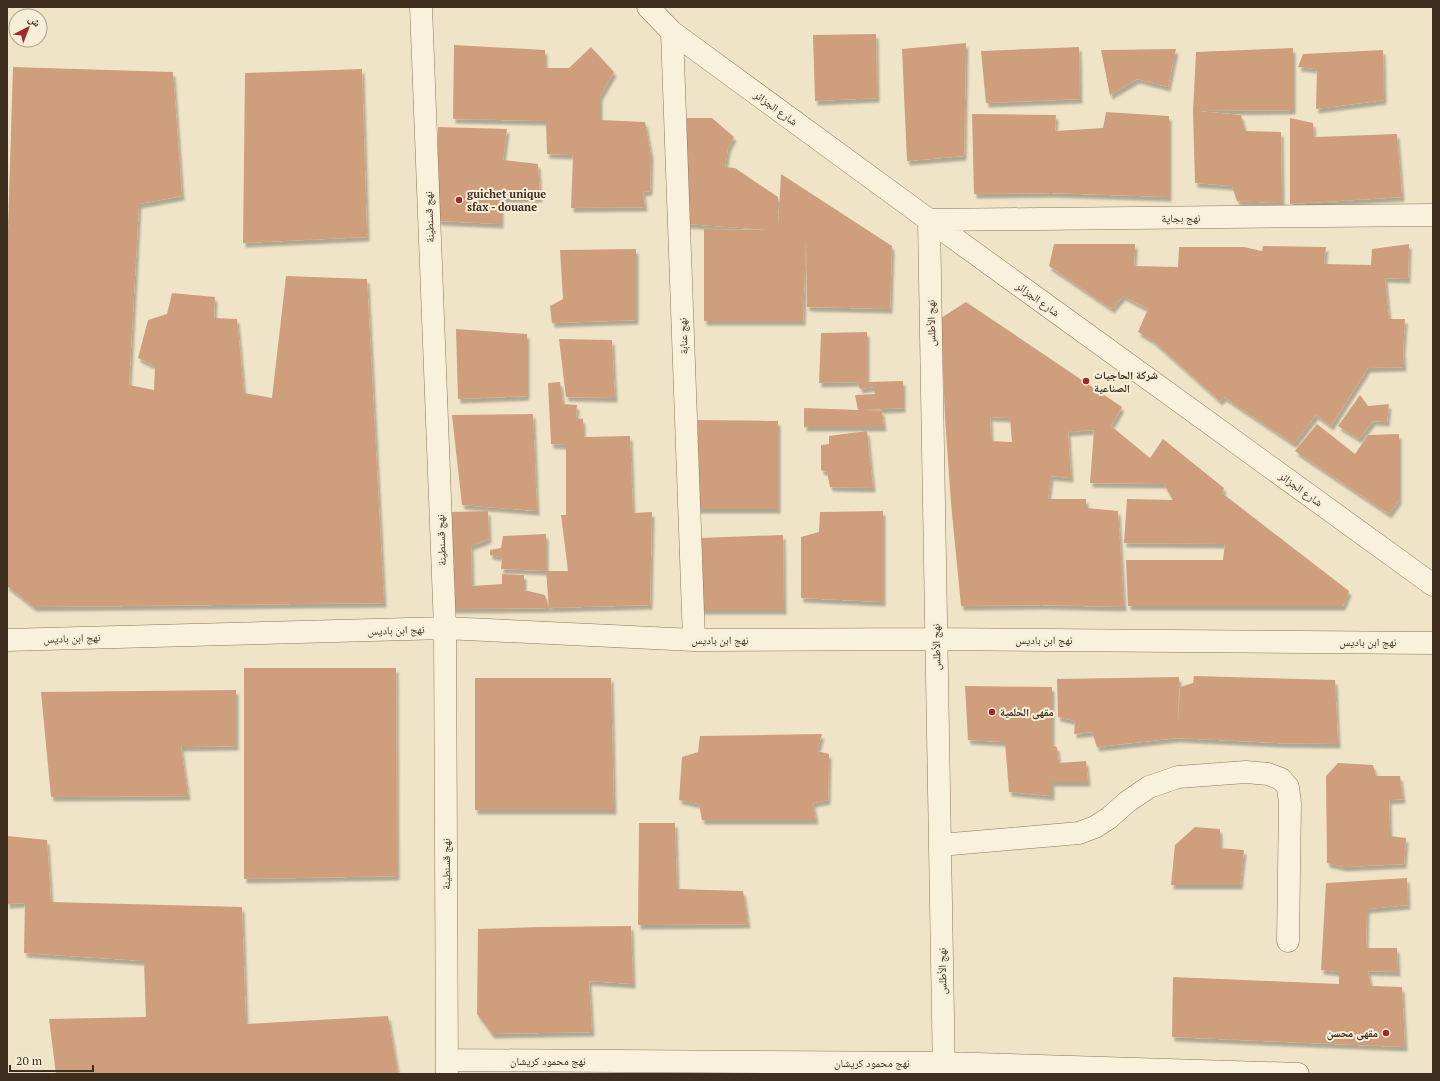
<svg xmlns="http://www.w3.org/2000/svg" width="1440" height="1081" viewBox="0 0 1440 1081" font-family="'PT Serif','Noto Naskh Arabic',serif">
	<style>
		.building { fill: #cf9f7d; fill-rule: evenodd; filter: url(#shadow) }
		.lines { fill: none; stroke-linecap: round; stroke-linejoin: round }
		.minor-casing { stroke: #8d765c; stroke-width: 23 }
		.minor { stroke: #faf1dc; stroke-width: 22 }
		.poi-dot { fill: #9e2a2b; stroke: #f7eed8; stroke-width: 1.5 }
		.labels { text-anchor: middle; stroke-width: 4; stroke-linejoin: round; paint-order: stroke }
		.street-label { font-size: 11px; fill: #3d2e20; stroke: #f7eed8 }
		.poi-label { font-size: 11px; font-weight: bold; fill: #3d2e20; stroke: #f7eed8; text-anchor: start }
	</style>
	<defs>
		<filter id="shadow"><feDropShadow dx="2.5" dy="4.5" stdDeviation="1" flood-color="#0004"/></filter>
	</defs>
	<rect width="100%" height="100%" fill="#f0e4c8"/>
	<!-- building -->
	<path class="building" d="M 876,34 L 877,98 L 815,101 L 813,35 Z
		M 966,43 L 964,156 L 907,161 L 902,49 Z
		M 454,45 L 545,50 L 545,68 L 569,68 L 591,47 L 614,72 L 600,96 L 600,120 L 645,122 L 651,155 L 650,191 L 643,192 L 645,207 L 571,208 L 573,155 L 547,154 L 546,121 L 453,119 Z
		M 1079,47 L 1080,99 L 986,103 L 981,51 Z
		M 1293,48 L 1293,110 L 1196,111 L 1241,115 L 1245,131 L 1281,132 L 1282,203 L 1237,201 L 1232,186 L 1195,183 L 1193,111 L 1196,52 Z
		M 1176,49 L 1168,87 L 1137,79 L 1110,95 L 1101,50 Z
		M 1383,50 L 1384,100 L 1316,109 L 1317,69 L 1298,67 L 1303,54 Z
		M 13,67 L 173,72 L 182,196 L 139,204 L 129,385 L 154,390 L 155,366 L 138,358 L 148,320 L 167,314 L 172,293 L 215,297 L 214,318 L 237,319 L 244,393 L 272,398 L 286,276 L 367,279 L 384,603 L 34,607 L 7,586 L 7,261 Z
		M 362,69 L 367,237 L 243,243 L 245,73 Z
		M 1106,112 L 1169,116 L 1169,197 L 1051,193 L 974,194 L 972,114 L 1056,115 L 1055,131 L 1103,128 Z
		M 687,118 L 712,118 L 734,137 L 728,148 L 725,167 L 735,168 L 778,197 L 778,226 L 781,174 L 892,246 L 890,309 L 807,307 L 806,240 L 803,321 L 704,321 L 704,229 L 769,230 L 687,224 L 686,138 Z
		M 1290,118 L 1313,123 L 1314,137 L 1397,134 L 1402,197 L 1290,204 Z
		M 438,127 L 507,129 L 503,160 L 538,164 L 540,198 L 501,198 L 501,224 L 438,221 Z
		M 1054,244 L 1135,244 L 1134,266 L 1178,267 L 1179,247 L 1244,247 L 1262,251 L 1263,246 L 1326,247 L 1324,264 L 1371,265 L 1372,249 L 1409,244 L 1408,279 L 1385,278 L 1389,319 L 1405,319 L 1403,350 L 1404,367 L 1368,368 L 1331,426 L 1316,415 L 1294,444 L 1224,397 L 1220,401 L 1152,340 L 1138,332 L 1148,309 L 1123,296 L 1112,309 L 1049,266 Z
		M 636,249 L 636,320 L 552,323 L 550,306 L 563,299 L 560,250 Z
		M 966,302 L 1122,407 L 1111,426 L 1150,458 L 1163,439 L 1224,488 L 1222,493 L 1349,591 L 1343,606 L 1128,606 L 1126,560 L 1223,560 L 1225,544 L 1124,543 L 1127,499 L 1173,500 L 1164,484 L 1090,483 L 1094,430 L 1068,432 L 1071,478 L 1051,476 L 1048,499 L 1086,499 L 1086,508 L 1118,511 L 1124,607 L 1042,605 L 961,606 L 951,503 L 945,418 L 941,318 ZM 990,417 L 1010,418 L 1012,442 L 991,441 Z
		M 456,329 L 527,334 L 527,396 L 458,399 Z
		M 867,332 L 867,382 L 903,381 L 903,408 L 862,410 L 882,411 L 884,427 L 804,427 L 804,408 L 858,410 L 855,395 L 875,394 L 873,387 L 860,389 L 858,382 L 819,383 L 821,333 Z
		M 559,339 L 612,340 L 615,398 L 566,397 Z
		M 560,382 L 563,404 L 577,405 L 576,418 L 583,419 L 583,437 L 630,436 L 633,513 L 652,512 L 650,605 L 549,608 L 546,571 L 568,571 L 561,515 L 566,515 L 566,445 L 551,444 L 548,383 Z
		M 1360,395 L 1368,406 L 1389,404 L 1387,422 L 1373,421 L 1359,439 L 1338,426 Z
		M 533,414 L 537,511 L 462,505 L 452,415 Z
		M 698,420 L 778,421 L 778,509 L 696,509 Z
		M 1317,424 L 1355,454 L 1368,435 L 1399,434 L 1399,500 L 1389,514 L 1295,451 Z
		M 867,431 L 873,488 L 830,487 L 827,472 L 821,470 L 821,445 L 829,444 L 829,436 Z
		M 488,511 L 489,539 L 471,546 L 472,586 L 502,584 L 502,574 L 524,575 L 524,590 L 545,595 L 549,608 L 451,609 L 450,512 Z
		M 883,511 L 883,602 L 801,598 L 801,537 L 819,532 L 820,512 Z
		M 546,534 L 546,571 L 501,569 L 502,557 L 490,555 L 490,550 L 501,548 L 503,536 Z
		M 783,535 L 784,610 L 701,610 L 699,538 Z
		M 244,668 L 396,668 L 397,876 L 244,879 Z
		M 1194,676 L 1335,680 L 1338,744 L 1277,743 L 1177,738 L 1097,747 L 1092,732 L 1074,734 L 1075,721 L 1058,717 L 1057,679 L 1179,677 L 1178,723 L 1180,687 L 1193,683 Z
		M 475,678 L 611,678 L 614,810 L 475,810 Z
		M 965,686 L 1052,687 L 1052,745 L 1057,747 L 1059,763 L 1086,761 L 1088,782 L 1052,782 L 1052,796 L 1009,792 L 1005,742 L 968,740 Z
		M 236,690 L 236,746 L 181,747 L 188,796 L 51,797 L 41,692 Z
		M 822,734 L 817,751 L 829,754 L 828,800 L 813,803 L 816,820 L 702,820 L 699,804 L 679,800 L 682,757 L 698,752 L 700,736 Z
		M 1338,763 L 1373,765 L 1376,776 L 1400,776 L 1403,799 L 1389,800 L 1390,836 L 1406,838 L 1404,864 L 1344,867 L 1327,863 L 1326,776 Z
		M 639,823 L 675,823 L 677,889 L 743,891 L 748,924 L 638,925 Z
		M 1195,827 L 1220,829 L 1220,848 L 1244,850 L 1240,885 L 1171,885 L 1175,845 Z
		M 7,836 L 47,840 L 51,902 L 242,907 L 246,1024 L 388,1016 L 398,1074 L 56,1074 L 49,1019 L 146,1017 L 144,961 L 24,953 L 25,903 L 7,904 Z
		M 1407,878 L 1408,905 L 1367,909 L 1366,948 L 1397,948 L 1398,972 L 1368,971 L 1371,986 L 1402,987 L 1405,1047 L 1172,1037 L 1173,977 L 1339,984 L 1339,972 L 1321,970 L 1326,883 Z
		M 631,926 L 633,984 L 589,981 L 592,1032 L 492,1034 L 477,1014 L 478,929 L 540,927 Z"/>
	<g class="lines">
		<!-- minor casing -->
		<g class="minor-casing">
			<path id="minor" d="M 421,7 L 445,628 L 447,1074
				M 648,7 L 672,32 L 929,220 L 1433,585
				M 672,32 L 694,640
				M 7,640 L 445,628 L 694,640 L 936,639 L 1433,643
				M 940,845 L 1079,833 L 1095,827 L 1109,818 L 1127,802 L 1149,787 L 1178,777 L 1246,772 L 1268,774 L 1281,779 L 1288,787 L 1290,803 L 1288,941
				M 447,1060 L 944,1063 L 1298,1074
				M 944,1074 L 929,220 L 1433,215"/>
		</g>
		<!-- minor -->
		<use href="#minor" class="minor"/>
	</g>
	<!-- markers -->
	<g class="poi-dot">
		<circle cx="459" cy="200" r="4"/>
		<circle cx="1086" cy="381" r="4"/>
		<circle cx="992" cy="712" r="4"/>
		<circle cx="1386" cy="1033" r="4"/>
	</g>
	<g class="labels">
		<!-- street labels -->
		<g class="street-label">
			<text transform="translate(776 108) rotate(36)" y="4">شارع الجزائر</text>
			<text transform="translate(429 217) rotate(-92)" y="4">نهج قسنطينة</text>
			<text transform="translate(1181 218) rotate(-1)" y="4">نهج بجاية</text>
			<text transform="translate(1038 299) rotate(36)" y="4">شارع الجزائر</text>
			<text transform="translate(931 323) rotate(-91)" y="4">نهج الأطلس</text>
			<text transform="translate(683 336) rotate(-92)" y="4">نهج عنابة</text>
			<text transform="translate(1301 489) rotate(36)" y="4">شارع الجزائر</text>
			<text transform="translate(441 540) rotate(-92)" y="4">نهج قسنطينة</text>
			<text transform="translate(396 630) rotate(-2)" y="4">نهج ابن باديس</text>
			<text transform="translate(72 638) rotate(-2)" y="4">نهج ابن باديس</text>
			<text x="720" y="644">نهج ابن باديس</text>
			<text x="1044" y="644">نهج ابن باديس</text>
			<text x="1368" y="646">نهج ابن باديس</text>
			<text transform="translate(936 647) rotate(-91)" y="4">نهج الأطلس</text>
			<text transform="translate(446 864) rotate(-90)" y="4">نهج قسنطينة</text>
			<text transform="translate(942 971) rotate(-91)" y="4">نهج الأطلس</text>
			<text x="548" y="1065">نهج محمود كريشان</text>
			<text x="872" y="1067">نهج محمود كريشان</text>
		</g>
		<!-- poi labels -->
		<g class="poi-label">
			<text x="467" y="198">guichet unique<tspan x="467" dy="13">sfax - douane</tspan></text>
			<text x="1094" y="379">شركة الحاجيات<tspan x="1094" dy="13">الصناعية</tspan></text>
			<text x="1000" y="716">مقهى الحلمية</text>
			<text x="1378" y="1037" text-anchor="end">مقهى محسن</text>
		</g>
	</g>
	<!-- border -->
	<rect width="1440" height="1081" fill="none" stroke="#3d2e20" stroke-width="16"/>
	<!-- north arrow -->
	<g transform="translate(28 28) rotate(42)"><circle r="19" fill="#f7eed8" stroke="#ada18e"/>
	<path d="M0-3L7 15L0 10L-7 15Z" fill="#9e2a2b"/>
	<text y="-6" font-size="11" font-weight="bold" text-anchor="middle" fill="#3d2e20">ش</text>
	</g>
	<!-- scale -->
	<path d="M10 1065v6h83v-6" fill="none" stroke="#3d2e20" stroke-width="2"/>
	<text x="16" y="1065" font-size="12" fill="#3d2e20" stroke="#f7eed8" stroke-width="3" paint-order="stroke">20 m</text>
</svg>
